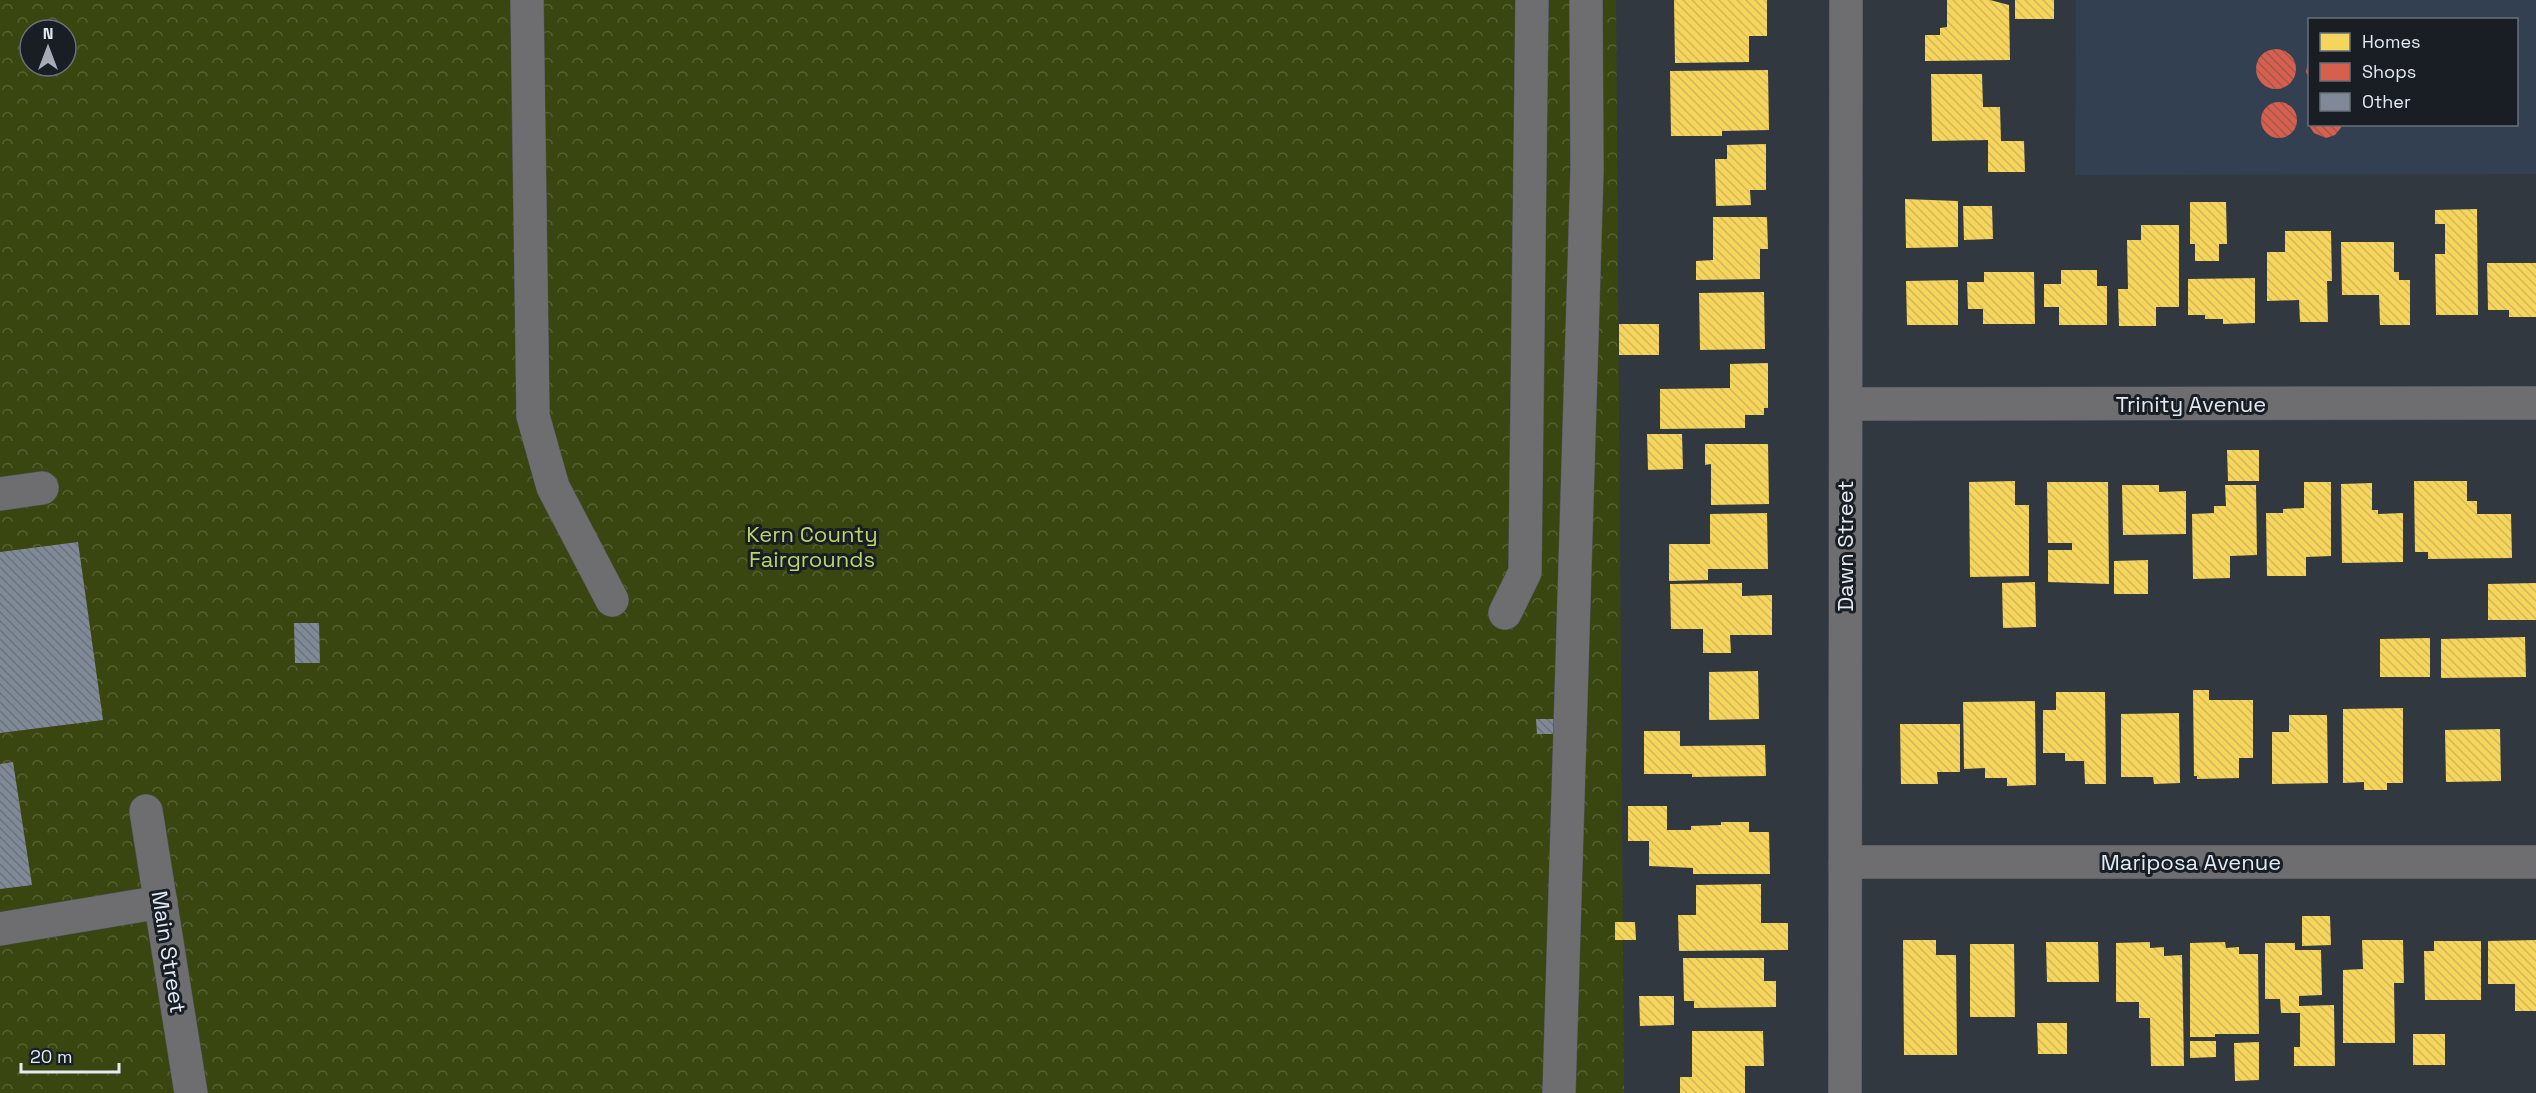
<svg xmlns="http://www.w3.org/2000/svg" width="2536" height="1093" viewBox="0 0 2536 1093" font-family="'Space Grotesk',sans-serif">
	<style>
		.built { fill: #324052; fill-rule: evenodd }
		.forest { fill: url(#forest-crowns); fill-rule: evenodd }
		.homes { fill: url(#homes-back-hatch) }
		.shops { fill: url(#shops-back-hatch) }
		.building { fill: url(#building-back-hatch) }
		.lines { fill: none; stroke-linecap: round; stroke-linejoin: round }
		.minor-casing { stroke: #4f545c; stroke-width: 34 }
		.minor { stroke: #6e6e70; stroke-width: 33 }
		.labels { text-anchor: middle; stroke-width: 6; stroke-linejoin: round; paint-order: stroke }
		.street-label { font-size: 22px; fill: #e3eaf4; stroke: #191e25 }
		.park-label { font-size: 22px; fill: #bbd568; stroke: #191e25 }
	</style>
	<defs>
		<pattern id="forest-crowns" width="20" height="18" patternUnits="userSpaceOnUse" patternTransform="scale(1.5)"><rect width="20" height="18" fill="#3a4610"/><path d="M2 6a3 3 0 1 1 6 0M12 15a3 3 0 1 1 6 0" fill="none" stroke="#566133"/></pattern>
		<pattern id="homes-back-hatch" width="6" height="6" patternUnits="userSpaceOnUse" patternTransform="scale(1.5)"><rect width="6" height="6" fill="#f6d55c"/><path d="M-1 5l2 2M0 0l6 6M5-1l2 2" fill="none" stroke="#d2b858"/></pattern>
		<pattern id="shops-back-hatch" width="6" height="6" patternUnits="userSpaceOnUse" patternTransform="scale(1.5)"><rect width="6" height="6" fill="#d6604d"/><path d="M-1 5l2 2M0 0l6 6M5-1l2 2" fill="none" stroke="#a3574c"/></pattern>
		<pattern id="building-back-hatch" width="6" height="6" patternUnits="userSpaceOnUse" patternTransform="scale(1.5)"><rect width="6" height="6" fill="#7f8997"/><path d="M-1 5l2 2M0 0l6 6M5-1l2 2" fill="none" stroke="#6a727c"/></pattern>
	</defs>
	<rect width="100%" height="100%" fill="#323840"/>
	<!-- built -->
	<path class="built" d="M 2076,0 L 2536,0 L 2536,174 L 2075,175 ZM 2310,20 L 2516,20 L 2516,124 L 2310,124 Z"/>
	<!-- forest -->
	<path class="forest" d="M 0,0 L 1616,0 L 1624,1093 L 0,1093 ZM 30,30 L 66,30 L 66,66 L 30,66 Z"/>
	<!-- homes -->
	<path class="homes" d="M 1674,0 L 1767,0 L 1767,36 L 1749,36 L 1749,62 L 1675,63 Z
		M 1947,0 L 1990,0 L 2009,5 L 2010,60 L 1925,61 L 1925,35 L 1940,35 L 1940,28 L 1947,27 Z
		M 2015,0 L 2054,0 L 2054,19 L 2015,19 Z
		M 1768,70 L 1769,130 L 1722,131 L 1722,136 L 1671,136 L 1670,71 Z
		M 1931,74 L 1982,74 L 1983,107 L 2000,107 L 2001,141 L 2024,141 L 2025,172 L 1988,172 L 1988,140 L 1932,141 Z
		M 1766,144 L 1766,190 L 1750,190 L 1751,205 L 1716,206 L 1715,159 L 1727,159 L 1727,145 Z
		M 1905,199 L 1958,201 L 1958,247 L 1906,248 Z
		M 2190,202 L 2226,202 L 2227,244 L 2219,244 L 2219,261 L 2195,261 L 2195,244 L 2190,244 Z
		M 1963,206 L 1992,206 L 1993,239 L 1964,240 Z
		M 2477,209 L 2478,315 L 2436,315 L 2435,254 L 2445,254 L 2445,224 L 2435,224 L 2435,210 Z
		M 1713,217 L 1767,217 L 1768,249 L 1760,249 L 1760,279 L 1696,280 L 1696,261 L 1713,260 Z
		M 2141,225 L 2179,225 L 2179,307 L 2156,307 L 2156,326 L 2119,326 L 2118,289 L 2128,289 L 2127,240 L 2141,240 Z
		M 2285,231 L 2331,231 L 2332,281 L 2327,281 L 2328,322 L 2300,322 L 2299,300 L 2267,301 L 2267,252 L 2285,252 Z
		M 2341,242 L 2394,242 L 2394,272 L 2399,272 L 2399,280 L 2410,280 L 2410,325 L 2380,325 L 2379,295 L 2342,295 Z
		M 2487,263 L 2536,263 L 2536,317 L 2509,317 L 2509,310 L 2488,310 Z
		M 2061,270 L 2097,270 L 2097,286 L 2107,286 L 2107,325 L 2059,325 L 2059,307 L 2044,307 L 2044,284 L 2061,284 Z
		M 1984,272 L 2034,272 L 2035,324 L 1983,324 L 1983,309 L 1968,309 L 1967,282 L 1984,282 Z
		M 2255,278 L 2255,323 L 2223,324 L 2223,319 L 2205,319 L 2205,315 L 2188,315 L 2188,279 Z
		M 1958,280 L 1958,325 L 1907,325 L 1906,281 Z
		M 1764,292 L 1765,349 L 1700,350 L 1699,293 Z
		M 1619,324 L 1659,324 L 1659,355 L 1619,355 Z
		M 1768,363 L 1768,408 L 1764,408 L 1764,415 L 1745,415 L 1745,428 L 1660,429 L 1660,389 L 1730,388 L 1730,364 Z
		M 1647,434 L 1682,434 L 1683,469 L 1648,470 Z
		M 1705,444 L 1768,444 L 1769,504 L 1711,505 L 1711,464 L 1705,465 Z
		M 2227,450 L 2259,450 L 2259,481 L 2228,481 Z
		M 2015,481 L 2015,505 L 2029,505 L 2029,576 L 1970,577 L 1969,482 Z
		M 2414,481 L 2467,481 L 2467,501 L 2477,501 L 2477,514 L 2511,514 L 2512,558 L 2428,559 L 2428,552 L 2415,552 Z
		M 2047,482 L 2108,482 L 2109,584 L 2048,582 L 2048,550 L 2072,550 L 2072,543 L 2048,543 Z
		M 2304,482 L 2331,482 L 2331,556 L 2306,557 L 2306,576 L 2267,576 L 2266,513 L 2283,513 L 2283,509 L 2304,508 Z
		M 2372,483 L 2372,510 L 2378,510 L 2378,514 L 2403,513 L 2403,562 L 2342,563 L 2341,484 Z
		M 2122,485 L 2159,485 L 2159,492 L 2186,491 L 2186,534 L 2123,535 Z
		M 2225,485 L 2256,485 L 2257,555 L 2230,556 L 2230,578 L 2193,579 L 2192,514 L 2214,513 L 2214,506 L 2226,506 Z
		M 1767,513 L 1768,569 L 1708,569 L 1708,580 L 1669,581 L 1669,544 L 1710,544 L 1710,514 Z
		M 2148,560 L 2148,594 L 2114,594 L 2114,561 Z
		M 2035,582 L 2036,627 L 2003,628 L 2002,583 Z
		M 1742,583 L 1742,596 L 1772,595 L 1772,635 L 1730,635 L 1731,653 L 1703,653 L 1703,629 L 1671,629 L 1670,584 Z
		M 2536,583 L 2536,620 L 2488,620 L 2488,584 Z
		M 2525,637 L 2526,677 L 2441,678 L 2441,639 Z
		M 2430,638 L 2430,677 L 2380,677 L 2380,639 Z
		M 1758,671 L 1759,719 L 1709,720 L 1709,672 Z
		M 2193,690 L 2209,690 L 2209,700 L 2253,700 L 2253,758 L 2239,758 L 2239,778 L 2197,779 L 2197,776 L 2194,776 Z
		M 2056,692 L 2105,692 L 2106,784 L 2085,784 L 2084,761 L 2065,761 L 2065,753 L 2043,753 L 2043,710 L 2056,710 Z
		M 2035,701 L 2036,785 L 2007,786 L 2007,778 L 1985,778 L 1985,768 L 1964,769 L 1963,702 Z
		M 2403,708 L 2403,783 L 2387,783 L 2387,790 L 2364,790 L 2364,782 L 2343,783 L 2343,709 Z
		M 2179,713 L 2180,783 L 2154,784 L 2153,777 L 2121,777 L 2121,714 Z
		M 2289,715 L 2327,715 L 2328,783 L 2272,784 L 2272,732 L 2289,732 Z
		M 1900,724 L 1960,724 L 1960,772 L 1937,772 L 1938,784 L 1901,784 Z
		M 2500,729 L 2501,781 L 2446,782 L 2445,730 Z
		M 1644,731 L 1680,731 L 1680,746 L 1765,745 L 1766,776 L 1692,777 L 1692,774 L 1644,774 Z
		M 1628,806 L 1667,806 L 1667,830 L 1691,830 L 1691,826 L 1721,825 L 1721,822 L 1749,822 L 1749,832 L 1769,832 L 1770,874 L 1693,874 L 1693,868 L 1649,866 L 1649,841 L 1628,841 Z
		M 1761,884 L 1761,923 L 1788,923 L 1788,950 L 1679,951 L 1678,915 L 1696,915 L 1696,885 Z
		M 2302,916 L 2330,916 L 2331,945 L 2302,946 Z
		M 1615,922 L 1635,922 L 1636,940 L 1615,940 Z
		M 1903,940 L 1936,940 L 1936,955 L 1956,955 L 1957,1055 L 1904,1055 Z
		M 2362,940 L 2403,940 L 2404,983 L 2394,983 L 2395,1043 L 2343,1043 L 2343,970 L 2363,969 Z
		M 2536,940 L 2536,1011 L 2515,1011 L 2515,984 L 2488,984 L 2488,941 Z
		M 2434,941 L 2481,941 L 2481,1000 L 2425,1000 L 2424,951 L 2434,951 Z
		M 2046,942 L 2098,942 L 2099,982 L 2047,982 Z
		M 2150,942 L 2150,948 L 2164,947 L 2164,956 L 2182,955 L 2184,1066 L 2151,1066 L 2150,1018 L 2139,1018 L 2139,1002 L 2116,1002 L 2116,943 Z
		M 2225,942 L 2226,948 L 2239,947 L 2239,954 L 2258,954 L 2259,1034 L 2215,1034 L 2215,1037 L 2190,1037 L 2190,943 Z
		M 2265,943 L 2295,943 L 2295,950 L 2321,950 L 2322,995 L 2299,996 L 2299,1006 L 2334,1005 L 2335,1066 L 2294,1066 L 2294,1047 L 2300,1047 L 2300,1013 L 2281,1013 L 2280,999 L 2265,999 Z
		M 1970,944 L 2014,944 L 2015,1017 L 1970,1017 Z
		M 1683,958 L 1764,958 L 1764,981 L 1776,981 L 1776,1007 L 1694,1008 L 1694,1001 L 1684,1001 Z
		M 1639,996 L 1674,996 L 1674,1025 L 1640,1026 Z
		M 2037,1023 L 2067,1023 L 2067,1054 L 2038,1054 Z
		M 1692,1031 L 1763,1031 L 1764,1066 L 1745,1066 L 1745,1093 L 1680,1093 L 1680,1077 L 1692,1077 Z
		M 2413,1034 L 2445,1034 L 2445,1065 L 2413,1065 Z
		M 2190,1041 L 2216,1041 L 2216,1057 L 2190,1058 Z
		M 2259,1042 L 2259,1080 L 2235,1081 L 2234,1043 Z"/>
	<!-- shops -->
	<path class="shops" d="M2256 69a20 20 0 1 1 40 0a20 20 0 1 1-40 0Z
		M 2309,57 L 2310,57 L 2310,80 L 2306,72 Z
		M2261 120a18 18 0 1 1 36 0a18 18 0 1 1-36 0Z
		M 2308,124 L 2344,124 L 2335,135 L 2326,138 L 2314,133 Z"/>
	<!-- building -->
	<path class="building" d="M 78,542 L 103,720 L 0,733 L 0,552 Z
		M 294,623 L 319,623 L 320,663 L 295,663 Z
		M 1536,719 L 1554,719 L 1554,734 L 1537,734 Z
		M 13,762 L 32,885 L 0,889 L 0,764 Z"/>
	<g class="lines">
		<!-- minor casing -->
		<g class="minor-casing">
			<path id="minor" d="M 527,0 L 533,416 L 553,487 L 612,600
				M 1846,404 L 2536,403
				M 0,494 L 42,488
				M 1505,613 L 1525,572 L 1532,0
				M 146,811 L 191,1093
				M 1845,862 L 2536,862
				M 0,929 L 161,902
				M 1559,1093 L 1587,170 L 1586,0
				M 1845,1093 L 1846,0"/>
		</g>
		<!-- minor -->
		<use href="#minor" class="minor"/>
	</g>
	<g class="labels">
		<!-- street labels -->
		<g class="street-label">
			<text x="2191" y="412">Trinity Avenue</text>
			<text transform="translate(1845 546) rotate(-90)" y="8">Dawn Street</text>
			<text x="2191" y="870">Mariposa Avenue</text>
			<text transform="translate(169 952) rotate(81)" y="8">Main Street</text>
		</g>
		<!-- park labels -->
		<g class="park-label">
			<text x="812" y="542">Kern County<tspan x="812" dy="25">Fairgrounds</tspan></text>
		</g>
	</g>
	<!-- legend -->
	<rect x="2308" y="18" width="210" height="108" fill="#191e25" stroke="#6a7078" stroke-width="1.5"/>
	<rect x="2320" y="33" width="30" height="18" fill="#f6d55c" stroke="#6a7078" stroke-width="1.5"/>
	<text x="2362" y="48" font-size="18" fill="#e3eaf4">Homes</text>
	<rect x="2320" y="63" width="30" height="18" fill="#d6604d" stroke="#6a7078" stroke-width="1.5"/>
	<text x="2362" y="78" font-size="18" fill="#e3eaf4">Shops</text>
	<rect x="2320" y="93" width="30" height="18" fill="#7f8997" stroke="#6a7078" stroke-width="1.5"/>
	<text x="2362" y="108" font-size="18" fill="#e3eaf4">Other</text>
	<!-- north arrow -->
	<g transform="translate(48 48)"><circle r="28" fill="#191e25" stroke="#6a7078" stroke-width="1.5"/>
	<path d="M0-4.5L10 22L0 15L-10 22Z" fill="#a5acb5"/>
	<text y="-9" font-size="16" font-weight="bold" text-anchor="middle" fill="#e3eaf4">N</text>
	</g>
	<!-- scale -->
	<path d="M21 1063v9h98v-9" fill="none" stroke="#e3eaf4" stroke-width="3"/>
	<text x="30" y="1063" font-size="18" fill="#e3eaf4" stroke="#191e25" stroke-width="4.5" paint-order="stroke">20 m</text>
</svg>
